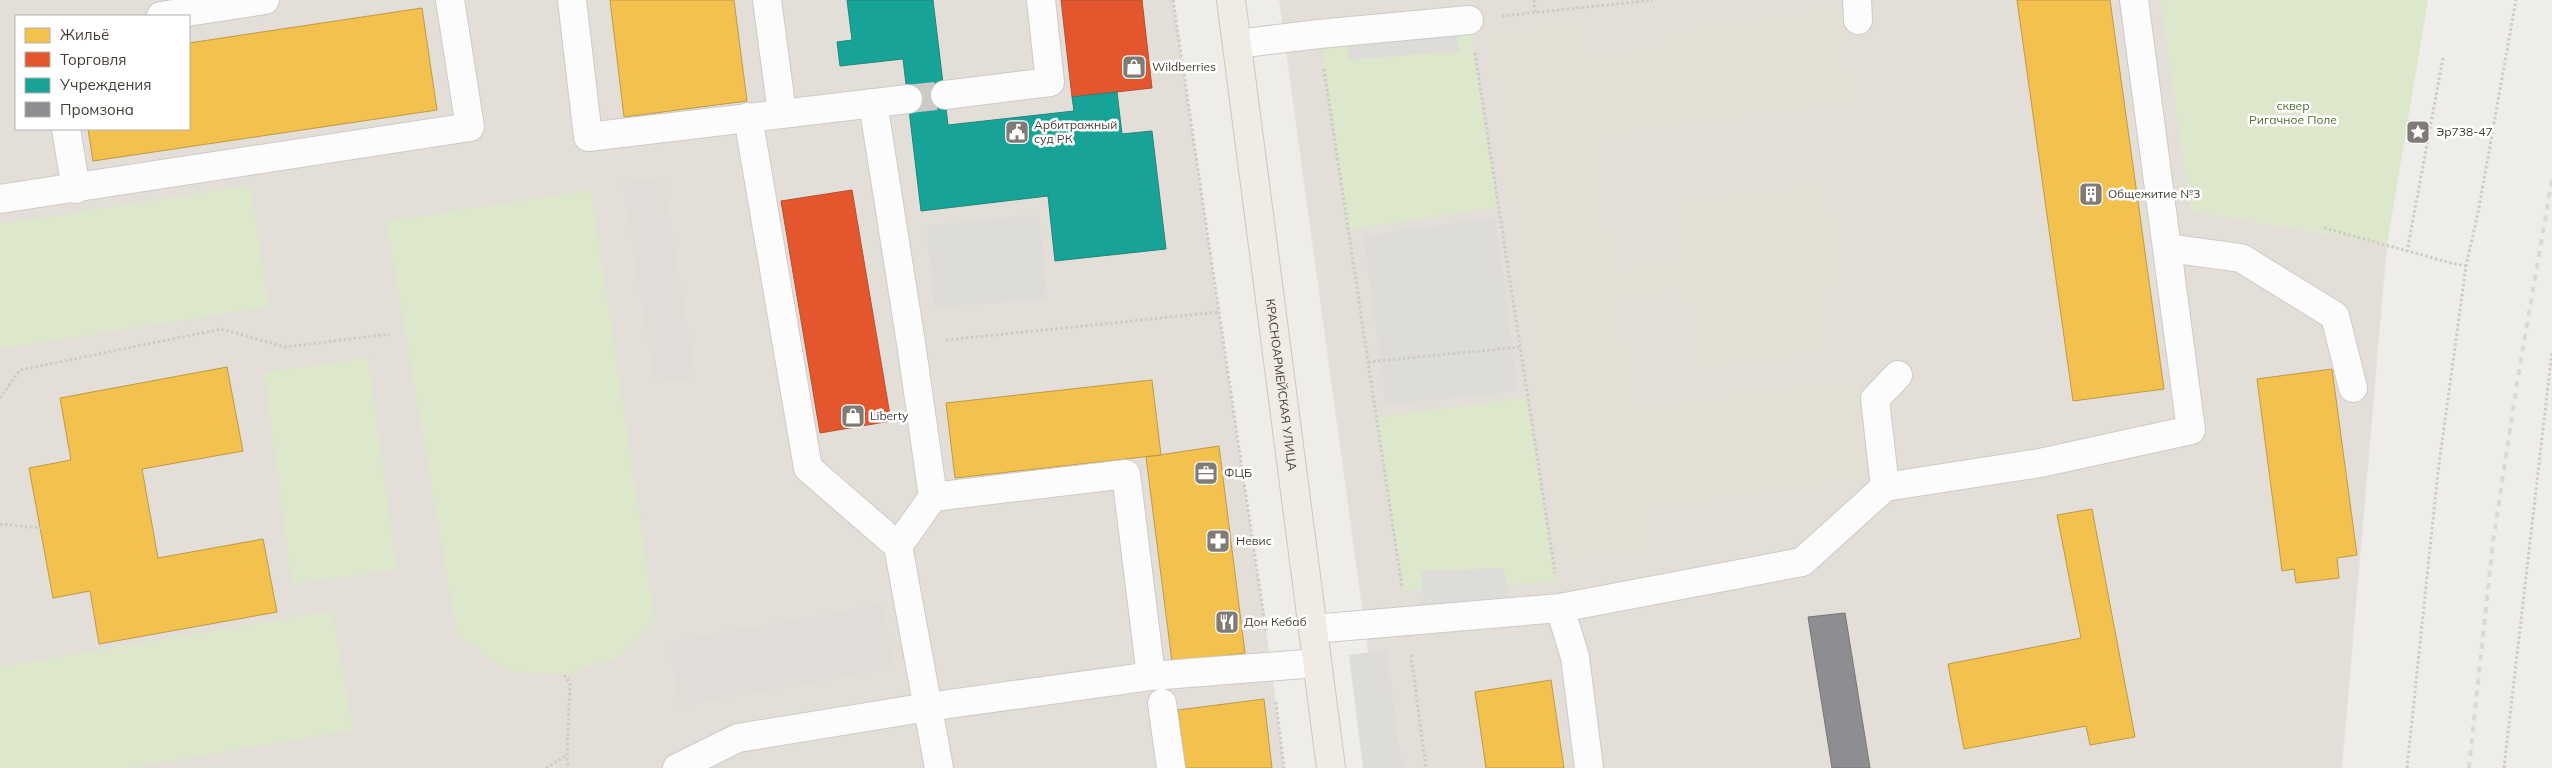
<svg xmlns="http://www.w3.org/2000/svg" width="2552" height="768" viewBox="0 0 2552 768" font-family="Mulish,sans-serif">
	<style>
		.residential { fill: #e3ded7; fill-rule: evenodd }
		.industrial { fill: #e0ddd9 }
		.education { fill: #e5e0d6 }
		.green { fill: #dde7cc }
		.parking { fill: #dedcd9 }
		.homes { fill: #f2c14e; stroke: #be9a47 }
		.shops { fill: #e4572e; stroke: #b45030 }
		.public { fill: #17a398; stroke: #24857b }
		.industry { fill: #8d8d92; stroke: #777576 }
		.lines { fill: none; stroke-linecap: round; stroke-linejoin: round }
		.minor-tunnel { stroke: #cdcac6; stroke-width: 28; stroke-dasharray: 28 14; stroke-linecap: butt }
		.minor-casing { stroke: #cdcbc7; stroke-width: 30 }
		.major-casing { stroke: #d0c8b8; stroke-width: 30 }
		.path { stroke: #cdcbc7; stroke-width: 3; stroke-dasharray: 2.5 2.5; stroke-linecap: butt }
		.minor { stroke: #fdfcfc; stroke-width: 28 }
		.major { stroke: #f0ebe4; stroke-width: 28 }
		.rail { stroke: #d9d9d8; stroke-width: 4; stroke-dasharray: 6 6; stroke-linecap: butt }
		.labels { text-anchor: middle; stroke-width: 5; stroke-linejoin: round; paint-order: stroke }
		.poi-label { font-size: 12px; fill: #443e36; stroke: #fff; text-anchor: start }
		.park-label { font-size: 12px; fill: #4b702f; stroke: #fff }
		.street-label { font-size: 12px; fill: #443e36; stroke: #fff }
	</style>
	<rect width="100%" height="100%" fill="#efedea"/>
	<!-- residential -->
	<path class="residential" d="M 0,0 L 1173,0 L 1271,665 L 1284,768 L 0,768 ZM 16,16 L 189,16 L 189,129 L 16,129 Z
		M 1279,0 L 2161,0 L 2191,211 L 2387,245 L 2342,768 L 1384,768 Z"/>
	<!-- industrial -->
	<path class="industrial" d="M 663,177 L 695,377 L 655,383 L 623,183 Z
		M 883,604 L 894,668 L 680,706 L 669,642 Z"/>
	<!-- education -->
	<path class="education" d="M 1842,7 L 1855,102 L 1597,137 L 1616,270 L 1680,261 L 1672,203 L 1830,181 L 1846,287 L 1823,291 L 1831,351 L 1695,369 L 1684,291 L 1620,300 L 1635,408 L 1850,378 L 1864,479 L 1651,509 L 1656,547 L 1560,560 L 1487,33 L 1580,20 L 1585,57 L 1663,46 L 1662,31 Z"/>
	<!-- green -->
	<path class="green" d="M 2161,0 L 2428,0 L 2387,245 L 2191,211 Z
		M 1469,20 L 1498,207 L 1348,230 L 1319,34 Z
		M 250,185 L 269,307 L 0,349 L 0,224 Z
		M 591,190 L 655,620 L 619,657 L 564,675 L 508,671 L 457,635 L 386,221 Z
		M 368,358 L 397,570 L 292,584 L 264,372 Z
		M 1527,397 L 1556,582 L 1403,591 L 1376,418 Z
		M 332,610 L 353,730 L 131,768 L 0,768 L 0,667 Z"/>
	<!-- parking -->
	<path class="parking" d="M 1457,27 L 1459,51 L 1349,60 L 1347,37 Z
		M 1039,214 L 1047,298 L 935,308 L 926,226 Z
		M 1496,217 L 1517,391 L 1386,405 L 1364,236 Z
		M 1503,568 L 1511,599 L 1424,608 L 1421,571 Z
		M 1386,650 L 1402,768 L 1363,768 L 1349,655 Z"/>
	<!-- homes -->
	<path class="homes" d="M 610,0 L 734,0 L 747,101 L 624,117 Z
		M 2017,0 L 2110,0 L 2164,389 L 2073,401 Z
		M 422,8 L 437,110 L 93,161 L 88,129 L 189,129 L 189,43 Z
		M 227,367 L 243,451 L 142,469 L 158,558 L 263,539 L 277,612 L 99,644 L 90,591 L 53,598 L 29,468 L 71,460 L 60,398 Z
		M 2332,369 L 2357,555 L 2337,558 L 2339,578 L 2296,583 L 2294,569 L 2282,571 L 2257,379 Z
		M 1152,380 L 1161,455 L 955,478 L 946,403 Z
		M 1219,446 L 1245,653 L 1172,662 L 1146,457 Z
		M 2092,509 L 2135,737 L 2090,745 L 2086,726 L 1964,749 L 1948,664 L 2081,638 L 2057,515 Z
		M 1551,680 L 1564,768 L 1486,768 L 1475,692 Z
		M 1264,699 L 1272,768 L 1185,768 L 1178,710 Z"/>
	<!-- shops -->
	<path class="shops" d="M 1061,0 L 1142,0 L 1152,88 L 1072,97 Z
		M 852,190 L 891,421 L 820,433 L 781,201 Z"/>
	<!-- public -->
	<path class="public" d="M 847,0 L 933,0 L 948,125 L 1074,111 L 1072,97 L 1117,92 L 1122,134 L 1152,131 L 1166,249 L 1055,261 L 1048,196 L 921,211 L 903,59 L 840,66 L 837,42 L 852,40 Z"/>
	<!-- industry -->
	<path class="industry" d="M 1845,613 L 1870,768 L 1832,768 L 1808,617 Z"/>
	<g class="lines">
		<!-- minor-tunnel -->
		<path class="minor-tunnel" d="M 908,99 L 945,95"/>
		<!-- minor casing -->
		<g class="minor-casing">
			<path id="minor" d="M 572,0 L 588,137 L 908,99
				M 767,0 L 782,113
				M 1857,0 L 1858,20
				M 161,16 L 265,0
				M 1237,44 L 1319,34 L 1469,20
				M 945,95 L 1050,82 L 1041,0
				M 873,103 L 911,343 L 933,497 L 898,546
				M 748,117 L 808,468 L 898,546 L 939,768
				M 66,129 L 76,189
				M 0,199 L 470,127 L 450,0
				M 2167,248 L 2241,258 L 2335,316 L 2353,388
				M 1885,487 L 1875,399 L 1898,375
				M 933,497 L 1126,474 L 1151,676
				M 1560,608 L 1575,657 L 1589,768
				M 1313,629 L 1560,608 L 1802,562 L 1885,487 L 2040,463 L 2191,430 L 2134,0
				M 1162,703 L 1171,768
				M 677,768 L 738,738 L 928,707 L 1151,676 L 1317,663"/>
		</g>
		<!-- major casing -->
		<g class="major-casing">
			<g id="major">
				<path id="s1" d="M 1231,0 L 1331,768"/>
			</g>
		</g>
		<!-- path -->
		<path class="path" d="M 1173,0 L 1266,631
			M 1534,0 L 1535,12
			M 1502,16 L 1653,0
			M 1475,53 L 1555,573
			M 1324,69 L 1402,587
			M 2324,228 L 2451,263 L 2466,266
			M 2407,252 L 2443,58
			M 946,340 L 1219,312
			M 1368,362 L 1519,347
			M 0,398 L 20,370 L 221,329 L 286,347 L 390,334
			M 0,524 L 41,528
			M 1411,655 L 1426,768
			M 564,675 L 570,683 L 567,755 L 568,768
			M 1276,702 L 1284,768
			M 546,768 L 567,755
			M 2407,768 L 2438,472 L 2466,266 L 2478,213 L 2516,0
			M 2504,768 L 2552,351"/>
		<!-- minor -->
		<use href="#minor" class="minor"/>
		<!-- major -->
		<use href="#major" class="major"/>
		<!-- rail -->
		<path class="rail" d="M 2469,768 L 2493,542 L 2517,383 L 2552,179"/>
	</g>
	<!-- icons -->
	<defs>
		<g id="shop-square" transform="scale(1.25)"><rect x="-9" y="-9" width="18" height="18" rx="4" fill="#807b75" stroke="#fff"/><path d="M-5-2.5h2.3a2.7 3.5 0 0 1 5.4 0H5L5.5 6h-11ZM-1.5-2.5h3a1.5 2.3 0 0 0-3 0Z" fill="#fff"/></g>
		<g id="civic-square" transform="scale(1.25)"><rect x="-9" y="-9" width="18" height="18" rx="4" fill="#807b75" stroke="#fff"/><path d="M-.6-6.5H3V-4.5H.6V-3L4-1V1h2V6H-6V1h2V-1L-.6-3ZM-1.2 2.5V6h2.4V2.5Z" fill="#fff"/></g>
		<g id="sight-square" transform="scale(1.25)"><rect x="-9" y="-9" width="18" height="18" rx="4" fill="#807b75" stroke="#fff"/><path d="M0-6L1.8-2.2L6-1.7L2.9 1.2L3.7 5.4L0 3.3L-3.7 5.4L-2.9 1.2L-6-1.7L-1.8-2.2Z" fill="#fff"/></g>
		<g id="building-square" transform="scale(1.25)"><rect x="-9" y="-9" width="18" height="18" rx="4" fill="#807b75" stroke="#fff"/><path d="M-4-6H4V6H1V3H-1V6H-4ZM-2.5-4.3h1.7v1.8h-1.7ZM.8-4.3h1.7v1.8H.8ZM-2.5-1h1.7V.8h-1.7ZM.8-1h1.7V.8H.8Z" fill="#fff"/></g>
		<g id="office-square" transform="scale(1.25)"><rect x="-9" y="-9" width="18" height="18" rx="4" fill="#807b75" stroke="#fff"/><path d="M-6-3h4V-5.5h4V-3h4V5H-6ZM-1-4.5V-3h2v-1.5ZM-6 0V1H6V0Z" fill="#fff"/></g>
		<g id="pharmacy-square" transform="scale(1.25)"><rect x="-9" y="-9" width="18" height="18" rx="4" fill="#807b75" stroke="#fff"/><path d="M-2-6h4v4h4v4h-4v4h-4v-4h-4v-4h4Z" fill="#fff"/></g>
		<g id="restaurant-square" transform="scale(1.25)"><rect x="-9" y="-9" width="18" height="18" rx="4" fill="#807b75" stroke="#fff"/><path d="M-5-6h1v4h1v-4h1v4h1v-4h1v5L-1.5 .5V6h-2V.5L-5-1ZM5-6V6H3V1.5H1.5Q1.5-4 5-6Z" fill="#fff"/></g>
	</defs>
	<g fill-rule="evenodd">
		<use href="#shop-square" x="1134" y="67"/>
		<use href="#civic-square" x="1017" y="132"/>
		<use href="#sight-square" x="2418" y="132"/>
		<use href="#building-square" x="2091" y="194"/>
		<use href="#shop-square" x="853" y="416"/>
		<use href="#office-square" x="1206" y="473"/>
		<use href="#pharmacy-square" x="1218" y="541"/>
		<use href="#restaurant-square" x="1227" y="622"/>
	</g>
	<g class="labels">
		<!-- poi labels -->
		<g class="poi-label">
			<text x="1152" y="71">Wildberries</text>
			<text x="1034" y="129">Арбитражный<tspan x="1034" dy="14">суд РК</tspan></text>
			<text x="2436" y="136">Эр738-47</text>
			<text x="2108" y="198">Общежитие №3</text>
			<text x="870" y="420">Liberty</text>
			<text x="1224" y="477">ФЦБ</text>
			<text x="1236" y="545">Невис</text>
			<text x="1244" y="626">Дон Кебаб</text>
		</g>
		<!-- park labels -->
		<g class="park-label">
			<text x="2293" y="110">сквер<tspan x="2293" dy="14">Ригачное Поле</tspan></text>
		</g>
		<!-- street labels -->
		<g class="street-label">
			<text dy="4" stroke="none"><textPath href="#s1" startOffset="388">КРАСНОАРМЕЙСКАЯ УЛИЦА</textPath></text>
		</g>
	</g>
	<!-- legend -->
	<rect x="15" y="15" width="175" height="115" fill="#ffffff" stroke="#b4b2af"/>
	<rect x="25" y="28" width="25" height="15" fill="#f2c14e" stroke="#b4b2af"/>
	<text x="60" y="40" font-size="15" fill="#443e36">Жильё</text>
	<rect x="25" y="52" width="25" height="15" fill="#e4572e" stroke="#b4b2af"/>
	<text x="60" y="65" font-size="15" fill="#443e36">Торговля</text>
	<rect x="25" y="78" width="25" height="15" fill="#17a398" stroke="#b4b2af"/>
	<text x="60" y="90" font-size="15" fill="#443e36">Учреждения</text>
	<rect x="25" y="102" width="25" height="15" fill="#8d8d92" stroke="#b4b2af"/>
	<text x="60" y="115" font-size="15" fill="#443e36">Промзона</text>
</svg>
